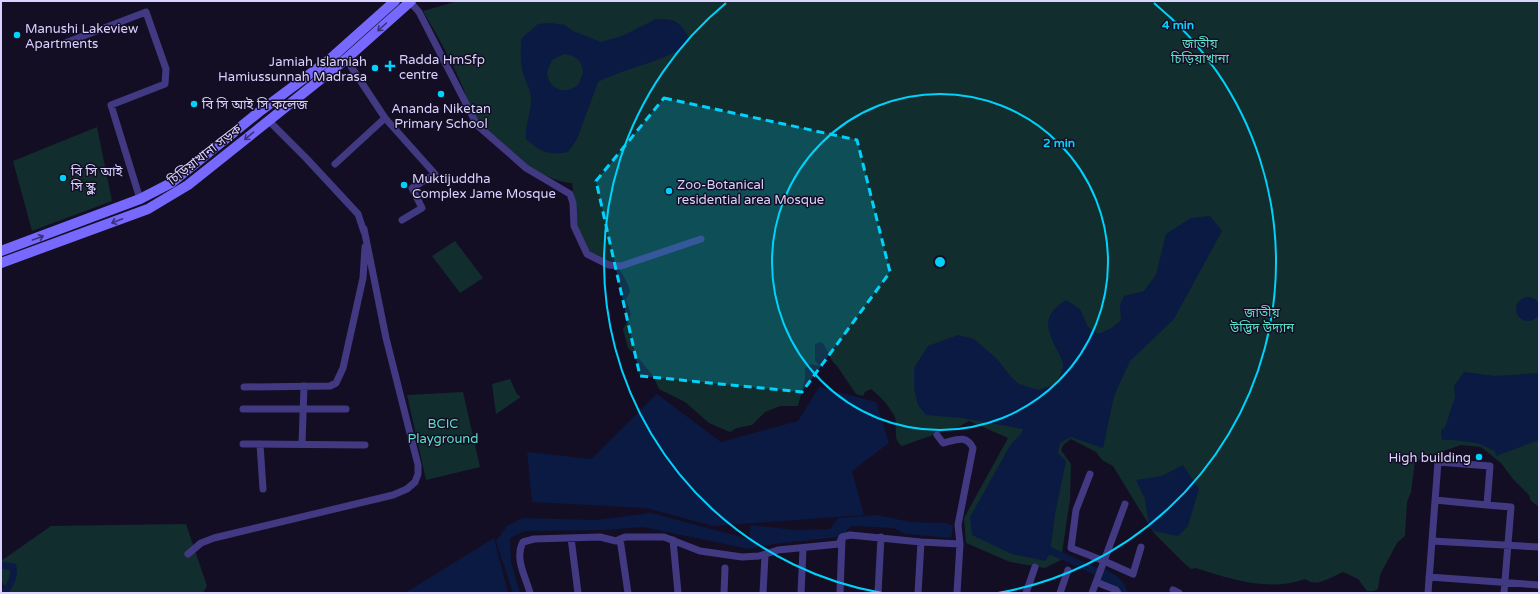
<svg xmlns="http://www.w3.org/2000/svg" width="1540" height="594" viewBox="0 0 1540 594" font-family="'Varela Round','Noto Sans Bengali',sans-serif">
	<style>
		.green { fill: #122d2e }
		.water { fill: #0a1a42; fill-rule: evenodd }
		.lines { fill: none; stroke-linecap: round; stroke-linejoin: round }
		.canal { stroke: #0a1a42; stroke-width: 7 }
		.minor { stroke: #413a83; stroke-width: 7 }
		.secondary { stroke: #7769fe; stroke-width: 10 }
		.oneway { stroke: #3c327b }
		.marked { fill: #01d2fc; fill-opacity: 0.2; stroke: #01d2fc; stroke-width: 3; stroke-dasharray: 8 5; stroke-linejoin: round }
		.ring { fill: none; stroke: #01d2fc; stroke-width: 2 }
		.poi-dot { fill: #01d2fc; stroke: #140e24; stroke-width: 1.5 }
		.labels { text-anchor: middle; stroke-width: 3; stroke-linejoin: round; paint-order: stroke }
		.poi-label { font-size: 13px; fill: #dad2ff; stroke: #140e24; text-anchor: start }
		.park-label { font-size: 13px; fill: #5edfc8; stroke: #140e24 }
		.street-label { font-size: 13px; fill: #dad2ff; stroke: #140e24 }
		.centre { fill: #01d2fc; stroke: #140e24; stroke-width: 2 }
		.ring-label { font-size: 12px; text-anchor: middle; font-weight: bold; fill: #01d2fc; stroke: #140e24; stroke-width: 3; stroke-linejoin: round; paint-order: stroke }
	</style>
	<rect width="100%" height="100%" fill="#140e24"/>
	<!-- green -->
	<path class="green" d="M 458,1 L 1539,1 L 1539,507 L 1531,501 L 1529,495 L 1513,479 L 1501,463 L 1481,447 L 1461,445 L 1415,461 L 1411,492 L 1407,502 L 1405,536 L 1397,543 L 1380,575 L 1378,589 L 1374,591 L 1367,591 L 1358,579 L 1343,572 C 1330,577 1318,588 1305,579 C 1270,592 1229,579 1196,568 L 1191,569 L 1186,565 L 1154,533 L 1113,466 L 1102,460 L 1096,452 L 1071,439 L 1064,444 L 1061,450 L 1071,464 L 1070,499 L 1061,560 L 1045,568 L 1010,562 L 966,543 L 964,518 L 1008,438 L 969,421 L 953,430 L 944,431 L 902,446 C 891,439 899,424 894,415 C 888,405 881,397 871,389 L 865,392 L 863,396 L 856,394 L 837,366 C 828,359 829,349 821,342 L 815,344 L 815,361 L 820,366 L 810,364 L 805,369 L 805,379 L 798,406 L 780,406 L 765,412 L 752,425 L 737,428 L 730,432 L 709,423 L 685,402 L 659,389 L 653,376 L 636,355 L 628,348 L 623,329 L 631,315 L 626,299 L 630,292 C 629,284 619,266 611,262 C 603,258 595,259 589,251 C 574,230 576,208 572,183 C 550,182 509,158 498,138 C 486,134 474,118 469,107 C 466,102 466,95 464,90 C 452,62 438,36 423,11 Z
		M 97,127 L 112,201 L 32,231 L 13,161 Z
		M 455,241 L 483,278 L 460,293 L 432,256 Z
		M 510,379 L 517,394 L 521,397 L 496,414 L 492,384 Z
		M 463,392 L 480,467 L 426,480 L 407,395 Z
		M 186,524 L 207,586 L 203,593 L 7,593 L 1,579 L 1,561 L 51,526 Z"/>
	<!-- water -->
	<path class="water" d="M 656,19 C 673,19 679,20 688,36 L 686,45 C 659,64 627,67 598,82 L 577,139 L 568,152 C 548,156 541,152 526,139 C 525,125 531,113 531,100 C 531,89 526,83 523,73 C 520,62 521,50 521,39 L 538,24 L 550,23 L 565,25 L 573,31 L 601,42 L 622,36 ZM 564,54 C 576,55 583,62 583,73 L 578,85 C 565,96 548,89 547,72 L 552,60 Z
		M 1210,216 L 1222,231 L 1174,319 L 1130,361 L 1114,396 L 1103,448 L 1071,437 L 1060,443 L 1058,453 L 1066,461 L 1055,514 L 1050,554 L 1045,561 L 1012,554 L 972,535 L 970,517 L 1011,444 L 1021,434 L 1023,429 L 962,418 L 926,415 L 918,405 L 914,388 L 914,368 L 928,346 L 958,335 L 974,339 L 997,359 L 1011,377 L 1019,384 L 1038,390 L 1056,384 C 1059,378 1063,371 1063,364 C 1062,360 1060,356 1058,352 C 1047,329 1040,317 1066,300 L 1080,309 L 1088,327 L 1098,334 L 1112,328 L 1121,320 L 1120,305 L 1124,296 L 1144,291 L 1156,275 L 1166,234 L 1191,218 Z
		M1516 309a12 12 0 1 1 24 0a12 12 0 1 1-24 0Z
		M 1464,372 L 1495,376 L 1539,373 L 1539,440 L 1496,456 L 1495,451 L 1477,443 L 1454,440 L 1442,440 L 1441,430 L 1445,427 L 1455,397 L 1454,386 Z
		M 819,387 L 876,402 L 889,443 L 852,471 L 864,515 L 713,526 L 646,508 L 532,502 L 527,452 L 592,459 L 657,394 L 721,442 L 798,421 Z
		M 1183,465 L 1199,489 L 1188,526 L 1178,536 L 1154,531 L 1149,525 L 1145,499 L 1136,480 L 1162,476 Z
		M 651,513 L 749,539 L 751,525 L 796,530 L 830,529 L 838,518 L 877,515 L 910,522 L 947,523 L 953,526 L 951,538 L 905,534 L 894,528 L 852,526 L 839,537 L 774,544 L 749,549 L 643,527 L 606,530 L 525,531 L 510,538 L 511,562 L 520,593 L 513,593 L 496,541 L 507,526 L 523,518 L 596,520 Z
		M 494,538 L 508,593 L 405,593 Z
		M 1102,568 C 1115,574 1124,579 1128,593 L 1121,593 L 1097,580 Z"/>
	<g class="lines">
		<!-- canal -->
		<path class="canal" d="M 1042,547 L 1104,575
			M 1,565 L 13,567 C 15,577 10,585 4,593"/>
		<!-- minor -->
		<path class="minor" d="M 410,2 L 419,12 L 477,125 L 526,168 L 570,194 L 573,203 L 574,226 L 587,254 L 609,265 L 621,266 L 701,239
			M 65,43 L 146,12 L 166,69 L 165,84 L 111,105 L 140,199
			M 385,118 L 435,174 L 412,188 L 422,208 L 402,220
			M 268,120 L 306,158 L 358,214 L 364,232
			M 335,164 L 385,118 L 346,59
			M 244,387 L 330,386 L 336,383 L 343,368 L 363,278 L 365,247
			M 243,409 L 346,409
			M 937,435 L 943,443 C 956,440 966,434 973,448 L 958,525 L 960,544 L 957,593
			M 243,444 L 365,445
			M 260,444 L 263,489
			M 302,444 L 304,386
			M 1090,474 L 1076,510 L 1071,548 L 1104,561 L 1092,593
			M 1435,500 L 1487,505
			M 1125,504 L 1104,561 L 1133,574 L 1141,547
			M 571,538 L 578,593
			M 620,539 L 628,593
			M 673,540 L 678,593
			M 1432,541 L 1539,547
			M 188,554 L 201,543 L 214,538 L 393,495 L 407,489 L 415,482 L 418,474 L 418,465 L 386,338 L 364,229
			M 1429,577 L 1539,585
			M 1096,582 L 1116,590 L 1118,593
			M 1173,590 L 1179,593
			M 530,593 C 526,577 514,559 523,542 L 534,539 L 600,537 L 616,541 L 625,537 L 664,537 L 700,551 L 742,557 L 759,556 L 778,550 L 839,544 L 842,537 L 850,535 L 921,542 L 960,544
			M 724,593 L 725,568
			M 763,593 L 765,555
			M 801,593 L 803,549
			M 840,593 L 842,539
			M 878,593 L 881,537
			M 918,593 L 921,542
			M 1026,593 L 1035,567
			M 1060,593 L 1068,570
			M 1428,593 L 1438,462 L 1490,466 L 1487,505 L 1511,507 L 1504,593"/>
		<!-- secondary -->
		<path class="secondary" d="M 1,251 L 140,199 L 171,183 L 259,112 L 330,59 L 395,1
			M 1,263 L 148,209 L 188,185 L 346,59 L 411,1"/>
	</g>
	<!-- one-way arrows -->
	<defs><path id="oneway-shaft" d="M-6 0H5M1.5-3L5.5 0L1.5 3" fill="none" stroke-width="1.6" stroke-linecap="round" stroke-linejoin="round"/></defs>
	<g class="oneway">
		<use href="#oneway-shaft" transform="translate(382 27) rotate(138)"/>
		<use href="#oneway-shaft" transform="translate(249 136) rotate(140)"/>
		<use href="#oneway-shaft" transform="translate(117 221) rotate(159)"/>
		<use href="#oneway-shaft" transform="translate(38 238) rotate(-20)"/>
	</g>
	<!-- marked area -->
	<path class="marked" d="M 664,98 L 857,140 L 890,272 L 802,392 L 640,376 L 596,181 Z"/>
	<!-- distance rings -->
	<g class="ring">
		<circle cx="940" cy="262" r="168"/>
		<path d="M882 593A336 336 0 0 1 726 3M1154 3A336 336 0 0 1 998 593"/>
	</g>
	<!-- markers -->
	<g class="poi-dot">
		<circle cx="17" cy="35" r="4"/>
		<path d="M388 60h4v4h4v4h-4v4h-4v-4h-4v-4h4z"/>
		<circle cx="375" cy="68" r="4"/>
		<circle cx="441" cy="94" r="4"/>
		<circle cx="194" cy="104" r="4"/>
		<circle cx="63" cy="178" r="4"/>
		<circle cx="404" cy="185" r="4"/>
		<circle cx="669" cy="191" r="4"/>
		<circle cx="1479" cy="457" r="4"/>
	</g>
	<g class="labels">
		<!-- poi labels -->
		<g class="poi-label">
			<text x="25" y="33">Manushi Lakeview<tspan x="25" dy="15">Apartments</tspan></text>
			<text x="399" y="64">Radda HmSfp<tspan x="399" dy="15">centre</tspan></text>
			<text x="367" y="66" text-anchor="end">Jamiah Islamiah<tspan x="367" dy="15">Hamiussunnah Madrasa</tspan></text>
			<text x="202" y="109">বি সি আই সি কলেজ</text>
			<text x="441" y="113" text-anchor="middle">Ananda Niketan<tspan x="441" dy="15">Primary School</tspan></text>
			<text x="71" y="176">বি সি আই<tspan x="71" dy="15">সি স্কুল</tspan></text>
			<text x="412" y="183">Muktijuddha<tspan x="412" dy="15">Complex Jame Mosque</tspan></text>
			<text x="677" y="189">Zoo-Botanical<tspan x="677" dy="15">residential area Mosque</tspan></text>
			<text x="1471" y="462" text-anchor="end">High building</text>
		</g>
		<!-- park labels -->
		<g class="park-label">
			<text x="1200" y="48">জাতীয়<tspan x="1200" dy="15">চিড়িয়াখানা</tspan></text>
			<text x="1262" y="317">জাতীয়<tspan x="1262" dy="15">উদ্ভিদ উদ্যান</tspan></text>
			<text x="443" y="428">BCIC<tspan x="443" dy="15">Playground</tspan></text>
		</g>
		<!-- street labels -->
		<g class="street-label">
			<text transform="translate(204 154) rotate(-38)" y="5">চিড়িয়াখানা সড়ক</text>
		</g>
	</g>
	<circle cx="940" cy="262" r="6" class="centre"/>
	<g class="ring-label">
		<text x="1178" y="29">4 min</text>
		<text x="1059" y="147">2 min</text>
	</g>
	<!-- border -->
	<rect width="1540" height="594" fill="none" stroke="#dad2ff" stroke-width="4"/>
</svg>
